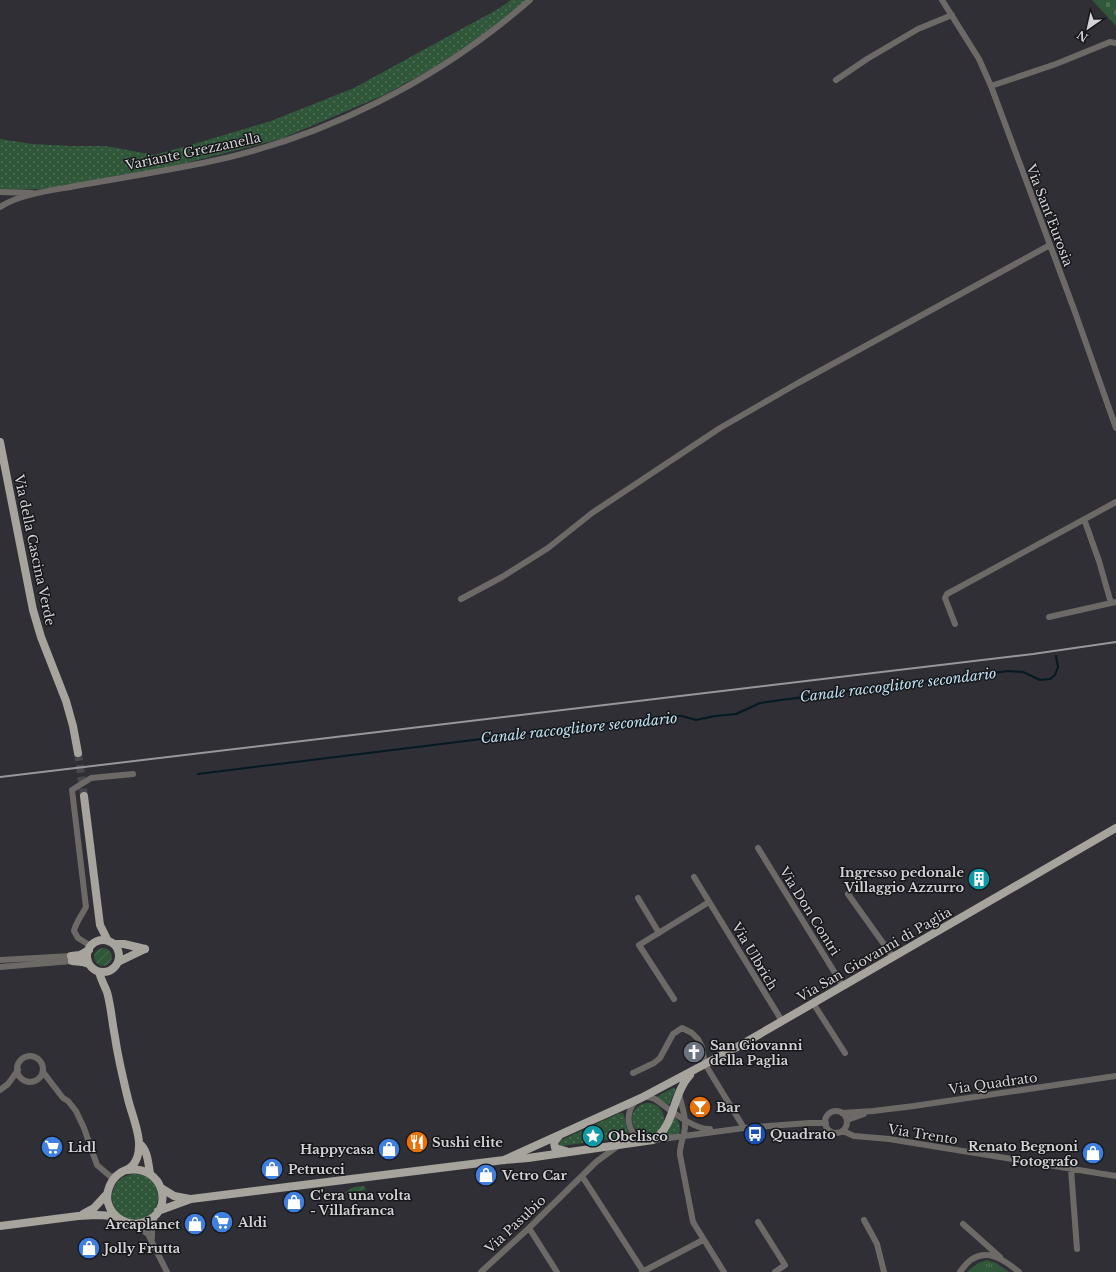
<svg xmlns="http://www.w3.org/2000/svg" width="1116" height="1272" viewBox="0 0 1116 1272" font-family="'Libre Baskerville',serif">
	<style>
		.grass { fill: url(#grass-dots) }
		.cemetery { fill: url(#cemetery-stones) }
		.park { fill: url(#park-tufts) }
		.garden { fill: url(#garden-furrows) }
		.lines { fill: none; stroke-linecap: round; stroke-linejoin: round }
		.stream { stroke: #051923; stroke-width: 2 }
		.major-tunnel { stroke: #48474d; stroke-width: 8; stroke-dasharray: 8 4; stroke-linecap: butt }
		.minor { stroke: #6c6967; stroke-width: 6 }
		.major { stroke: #a7a39d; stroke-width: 8 }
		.rail { stroke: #98989c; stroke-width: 2 }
		.labels { text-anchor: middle; stroke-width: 3; stroke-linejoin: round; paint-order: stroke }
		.street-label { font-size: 13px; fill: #d3d2d6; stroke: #17171a }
		.poi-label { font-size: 13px; font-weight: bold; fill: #d3d2d6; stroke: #17171a; text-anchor: start }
		.water-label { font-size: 14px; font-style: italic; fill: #bde0f3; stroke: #17171a }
	</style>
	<defs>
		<pattern id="grass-dots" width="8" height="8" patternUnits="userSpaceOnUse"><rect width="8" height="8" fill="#31573b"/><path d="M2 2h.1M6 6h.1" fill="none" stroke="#4e6e57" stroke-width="1.8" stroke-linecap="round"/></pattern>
		<pattern id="cemetery-stones" width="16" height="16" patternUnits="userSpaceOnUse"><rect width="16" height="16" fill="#31573b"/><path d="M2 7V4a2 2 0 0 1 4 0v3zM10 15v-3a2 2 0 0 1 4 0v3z" fill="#4e6e57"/></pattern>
		<pattern id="park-tufts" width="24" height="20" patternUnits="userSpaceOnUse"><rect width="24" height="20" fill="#31573b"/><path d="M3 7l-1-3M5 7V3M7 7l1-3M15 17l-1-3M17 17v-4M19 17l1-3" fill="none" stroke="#4e6e57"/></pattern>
		<pattern id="garden-furrows" width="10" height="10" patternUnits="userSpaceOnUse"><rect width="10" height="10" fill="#31573b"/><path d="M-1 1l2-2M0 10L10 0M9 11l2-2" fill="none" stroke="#4e6e57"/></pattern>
	</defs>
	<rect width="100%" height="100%" fill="#2f2f35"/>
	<!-- grass -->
	<path class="grass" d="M 511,0 L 527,0 L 480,37 L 430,70 L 384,95 L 281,139 L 174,166 L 43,189 L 0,190 L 0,139 L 32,144 L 71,146 L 106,146 L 154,155 L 187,146 L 271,121 L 354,88 L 498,9 Z
		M 673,1088 L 675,1088 L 675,1091 L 669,1105 L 656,1097 Z
		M632 1119a16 16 0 1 1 32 0a16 16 0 1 1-32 0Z
		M 620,1113 L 623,1113 C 626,1119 625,1126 629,1132 L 628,1137 L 561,1146 L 559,1145 L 559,1141 Z
		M 674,1116 C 680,1122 681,1126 679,1135 L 662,1137 Z
		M112 1197a23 23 0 1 1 46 0a23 23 0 1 1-46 0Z"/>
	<!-- cemetery -->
	<path class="cemetery" d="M 1092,0 L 1116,0 L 1116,26 Z"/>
	<!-- park -->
	<path class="park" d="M 987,1260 L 996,1263 L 1009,1272 L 967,1272 L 978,1263 Z"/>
	<!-- garden -->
	<path class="garden" d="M94 957a9 9 0 1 1 18 0a9 9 0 1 1-18 0Z
		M 364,1186 L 366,1190 L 344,1193 L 354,1187 Z"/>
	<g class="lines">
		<!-- stream -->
		<path class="stream" d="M 198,774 L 668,716 L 682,716 L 696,720 L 715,716 L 736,714 L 760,703 L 781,700 L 1008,671 L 1023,672 L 1040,680 L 1050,679 L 1055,675 L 1058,667 L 1056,656"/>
		<!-- major-tunnel -->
		<path class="major-tunnel" d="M 78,753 L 84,796"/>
		<!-- minor -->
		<path class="minor" d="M 942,0 L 979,59 L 991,86 L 1075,312 L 1116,428
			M 836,80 L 867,59 L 918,29 L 952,15
			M 991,86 L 1056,64 L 1110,42 L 1116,43
			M 0,192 L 32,193
			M 0,207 C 21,193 56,190 81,185 C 122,178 163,171 203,163 C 323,139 438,80 530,0
			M 1084,519 L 1099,561 L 1111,603
			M 461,599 L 502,577 L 548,548 L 592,513 L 720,428 L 798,383 L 1050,245
			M 1049,617 L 1116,602
			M 955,624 L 945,598 L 947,594 L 1116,502
			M 758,848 L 843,986
			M 694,877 L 782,1021
			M 848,894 L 893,957
			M 638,898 L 659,933
			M 91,946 L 78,938 L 74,931 C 76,922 82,915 86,907 L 72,790 L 91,778 L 133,774
			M 0,960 L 71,956
			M 0,967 L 72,961
			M 674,999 L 639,945 L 709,902
			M 813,1003 L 845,1053
			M17 1069a13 13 0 1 1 26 0a13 13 0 1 1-26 0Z
			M 43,1072 L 63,1098 L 68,1101 L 76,1111 L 84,1128 L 97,1165 L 111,1177 L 116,1176
			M 633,1073 L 654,1063 L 660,1058 L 673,1034 L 682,1028 L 692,1033 L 698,1039 L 702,1047 L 705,1064 L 744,1128
			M 0,1090 L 8,1084 L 18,1070
			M 679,1092 C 680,1102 685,1112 685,1123 C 686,1134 679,1144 680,1155 L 693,1222 L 724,1272
			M825 1122a11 11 0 1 1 22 0a11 11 0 1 1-22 0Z
			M 842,1113 L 873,1111 L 914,1106 L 1116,1076
			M 847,1120 L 864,1114
			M 843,1131 L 854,1136 L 889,1139 L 1116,1176
			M 654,1140 L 744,1128 L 809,1123 L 826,1123
			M 645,1141 C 615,1130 631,1087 655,1099 C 669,1109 694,1130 710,1129
			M 1071,1169 L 1077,1249
			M 582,1176 L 643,1271
			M 864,1220 L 877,1244 L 884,1272
			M 758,1222 L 785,1265 L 775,1272
			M 134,1224 L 148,1234 L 167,1272
			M 963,1224 L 1000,1257
			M 529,1228 L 557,1272
			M 152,1238 L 152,1225 L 156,1214
			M 481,1272 L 529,1228 L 596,1162 L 619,1145
			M 642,1272 L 703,1240
			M 960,1272 C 978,1244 999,1255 1019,1272"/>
		<!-- major -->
		<path class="major" d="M 0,442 L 33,610 L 41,637 L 66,701 L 73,726 L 78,753
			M 84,796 L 100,925 L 108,941
			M87 956a16 16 0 1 1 32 0a16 16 0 1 1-32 0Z
			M 114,944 L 124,944 L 145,949
			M 71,956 L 80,955 L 89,950
			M 72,961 L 82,962 L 89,964
			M 118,962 L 145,949
			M 99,972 C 101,979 104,985 107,992 C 111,1006 112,1022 115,1037 C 118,1058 123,1078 128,1099 C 131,1112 140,1133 139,1146 C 139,1153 137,1160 133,1165 C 129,1170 124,1170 120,1173 C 111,1179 105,1192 108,1203 C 112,1217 128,1228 144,1222 C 176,1212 164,1164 127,1170
			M 559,1136 L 554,1142 L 555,1148 L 566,1151
			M 140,1144 C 148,1151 148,1163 150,1173
			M 504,1160 L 641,1098 L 739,1046 L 1116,828
			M 161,1188 L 174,1196 L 190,1199
			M 158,1211 L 191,1199 L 504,1160 L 528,1158 L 653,1140 C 675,1127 672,1094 690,1075
			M 83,1214 L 94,1208 L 107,1194
			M 0,1226 L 78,1216 L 97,1215 L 116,1216"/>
		<!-- rail -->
		<path class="rail" d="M 0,777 L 1033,654 L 1116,642"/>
	</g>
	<!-- icons -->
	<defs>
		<g id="building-disc" transform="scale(1.15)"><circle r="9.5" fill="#0f9aa8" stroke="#17171a"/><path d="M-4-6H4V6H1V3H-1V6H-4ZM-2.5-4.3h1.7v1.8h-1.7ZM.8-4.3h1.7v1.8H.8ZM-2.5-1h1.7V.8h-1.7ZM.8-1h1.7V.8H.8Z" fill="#fff"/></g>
		<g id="church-disc" transform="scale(1.15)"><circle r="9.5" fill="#6b7280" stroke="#17171a"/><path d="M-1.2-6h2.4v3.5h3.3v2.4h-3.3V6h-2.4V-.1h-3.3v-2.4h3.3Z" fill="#fff"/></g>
		<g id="bar-disc" transform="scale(1.15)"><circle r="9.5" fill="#e8710a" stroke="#17171a"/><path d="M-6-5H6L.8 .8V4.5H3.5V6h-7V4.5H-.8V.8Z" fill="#fff"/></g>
		<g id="bus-disc" transform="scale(1.15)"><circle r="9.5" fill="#1a4fb4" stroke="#17171a"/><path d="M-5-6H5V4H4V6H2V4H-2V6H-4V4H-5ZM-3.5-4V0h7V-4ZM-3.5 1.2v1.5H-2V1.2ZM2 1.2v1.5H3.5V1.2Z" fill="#fff"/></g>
		<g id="sight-disc" transform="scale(1.15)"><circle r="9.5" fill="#0f9aa8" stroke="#17171a"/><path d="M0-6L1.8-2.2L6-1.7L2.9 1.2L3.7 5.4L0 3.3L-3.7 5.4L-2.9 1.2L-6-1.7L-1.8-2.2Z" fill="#fff"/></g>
		<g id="restaurant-disc" transform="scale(1.15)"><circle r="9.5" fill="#e8710a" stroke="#17171a"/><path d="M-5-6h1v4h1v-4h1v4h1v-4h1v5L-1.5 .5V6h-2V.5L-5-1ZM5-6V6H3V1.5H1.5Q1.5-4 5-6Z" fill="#fff"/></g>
		<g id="supermarket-disc" transform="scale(1.15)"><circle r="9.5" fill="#3f7fe0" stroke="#17171a"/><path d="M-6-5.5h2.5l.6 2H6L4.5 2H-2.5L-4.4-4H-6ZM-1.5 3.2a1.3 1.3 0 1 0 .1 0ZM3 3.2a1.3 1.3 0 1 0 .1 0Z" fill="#fff"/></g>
		<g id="shop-disc" transform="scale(1.15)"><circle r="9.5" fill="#3f7fe0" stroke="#17171a"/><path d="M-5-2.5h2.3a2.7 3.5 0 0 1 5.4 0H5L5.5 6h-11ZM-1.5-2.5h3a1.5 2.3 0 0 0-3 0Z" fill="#fff"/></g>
	</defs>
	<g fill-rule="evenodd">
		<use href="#building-disc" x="979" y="879"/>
		<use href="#church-disc" x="694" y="1052"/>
		<use href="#bar-disc" x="700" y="1107"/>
		<use href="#bus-disc" x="755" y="1134"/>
		<use href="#sight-disc" x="593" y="1136"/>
		<use href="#restaurant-disc" x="417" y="1142"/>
		<use href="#supermarket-disc" x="52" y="1147"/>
		<use href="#shop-disc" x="389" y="1149"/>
		<use href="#shop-disc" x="1093" y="1153"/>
		<use href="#shop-disc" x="272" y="1169"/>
		<use href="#shop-disc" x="486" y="1175"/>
		<use href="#shop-disc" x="294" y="1202"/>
		<use href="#supermarket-disc" x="222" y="1222"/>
		<use href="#shop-disc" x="195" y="1224"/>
		<use href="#shop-disc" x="89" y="1248"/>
	</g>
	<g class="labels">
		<!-- street labels -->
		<g class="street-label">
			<text transform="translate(193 151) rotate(-12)" y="5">Variante Grezzanella</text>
			<text transform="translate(1050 215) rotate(69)" y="5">Via Sant'Eurosia</text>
			<text transform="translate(35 550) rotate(78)" y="5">Via della Cascina Verde</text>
			<text transform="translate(810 911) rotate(58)" y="5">Via Don Contri</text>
			<text transform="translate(874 954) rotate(-30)" y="5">Via San Giovanni di Paglia</text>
			<text transform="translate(755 956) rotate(59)" y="5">Via Ulbrich</text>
			<text transform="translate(993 1083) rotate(-8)" y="5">Via Quadrato</text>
			<text transform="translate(923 1134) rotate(9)" y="5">Via Trento</text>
			<text transform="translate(515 1224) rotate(-43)" y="5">Via Pasubio</text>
		</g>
		<!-- poi labels -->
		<g class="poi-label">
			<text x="964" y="877" text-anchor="end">Ingresso pedonale<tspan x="964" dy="15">Villaggio Azzurro</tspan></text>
			<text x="710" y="1050">San Giovanni<tspan x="710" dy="15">della Paglia</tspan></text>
			<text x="716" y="1112">Bar</text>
			<text x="770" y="1139">Quadrato</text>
			<text x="608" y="1141">Obelisco</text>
			<text x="432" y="1147">Sushi elite</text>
			<text x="1078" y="1151" text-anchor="end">Renato Begnoni<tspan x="1078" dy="15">Fotografo</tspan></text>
			<text x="68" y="1152">Lidl</text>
			<text x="374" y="1154" text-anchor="end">Happycasa</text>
			<text x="288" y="1174">Petrucci</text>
			<text x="502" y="1180">Vetro Car</text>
			<text x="310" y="1200">C'era una volta<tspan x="310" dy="15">- Villafranca</tspan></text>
			<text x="238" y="1227">Aldi</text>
			<text x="180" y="1229" text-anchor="end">Arcaplanet</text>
			<text x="104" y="1253">Jolly Frutta</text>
		</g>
		<!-- water labels -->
		<g class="water-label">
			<text transform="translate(898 685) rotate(-7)" y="5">Canale raccoglitore secondario</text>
			<text transform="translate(579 728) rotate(-6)" y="5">Canale raccoglitore secondario</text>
		</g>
	</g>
	<!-- north arrow -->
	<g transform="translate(1088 28) rotate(214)" stroke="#17171a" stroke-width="3" paint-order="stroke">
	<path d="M0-3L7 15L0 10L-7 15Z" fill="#d3d2d6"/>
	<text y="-6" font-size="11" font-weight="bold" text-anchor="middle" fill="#d3d2d6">N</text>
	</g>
</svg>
